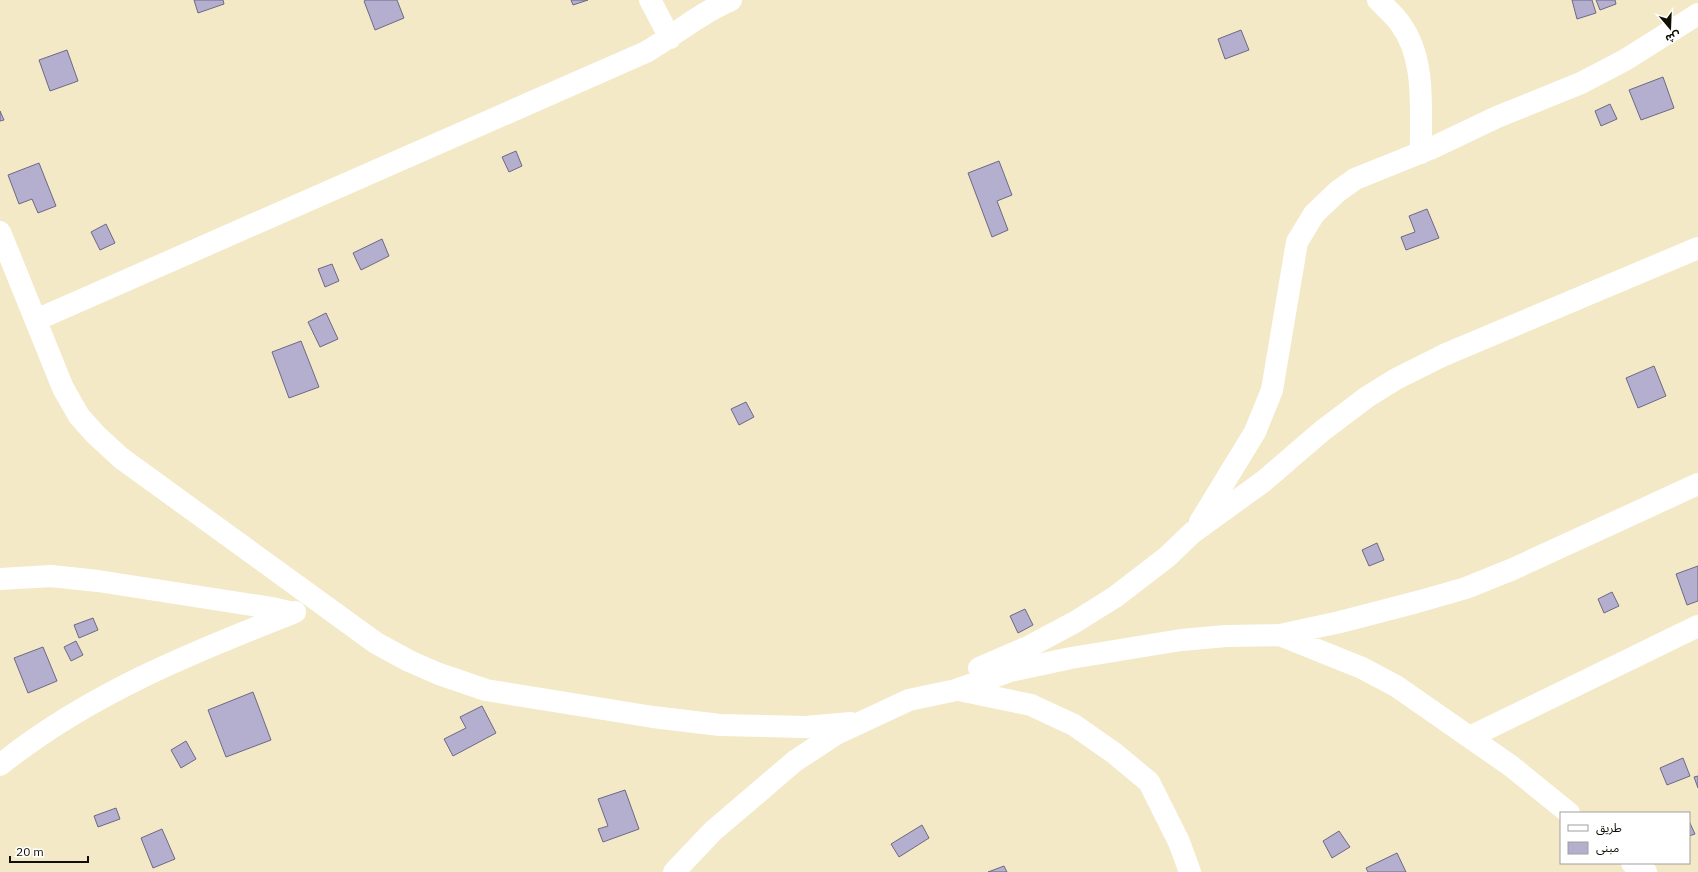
<svg xmlns="http://www.w3.org/2000/svg" width="1698" height="872" viewBox="0 0 1698 872" font-family="'IBM Plex Sans','Noto Sans Arabic',sans-serif">
	<style>
		.building { fill: #b5afcf; stroke: #6d6885 }
		.lines { fill: none; stroke-linecap: round; stroke-linejoin: round }
		.street { stroke: #fff; stroke-width: 22 }
	</style>
	<rect width="100%" height="100%" fill="#f3e9c7"/>
	<!-- building -->
	<path class="building" d="M 194,0 L 223,0 L 224,4 L 198,13 Z
		M 366,0 L 397,0 L 404,18 L 375,30 L 364,1 Z
		M 571,0 L 588,0 L 573,5 Z
		M 1572,0 L 1592,0 L 1596,13 L 1577,19 Z
		M 1596,0 L 1615,0 L 1616,4 L 1600,10 Z
		M 1241,30 L 1249,50 L 1225,59 L 1218,39 Z
		M 67,50 L 78,81 L 50,91 L 39,60 Z
		M 1663,77 L 1674,108 L 1641,120 L 1629,90 Z
		M 1610,104 L 1617,119 L 1601,126 L 1595,111 Z
		M 0,111 L 4,120 L 0,121 Z
		M 516,151 L 522,166 L 509,172 L 502,157 Z
		M 999,161 L 1012,195 L 997,201 L 1008,230 L 992,237 L 968,173 Z
		M 39,163 L 56,206 L 38,213 L 32,199 L 19,204 L 8,175 Z
		M 1427,209 L 1439,238 L 1406,250 L 1401,237 L 1415,232 L 1409,216 Z
		M 106,224 L 115,243 L 100,250 L 91,232 Z
		M 382,239 L 389,256 L 361,270 L 353,253 Z
		M 332,264 L 339,281 L 325,287 L 318,269 Z
		M 326,313 L 338,339 L 320,347 L 308,322 Z
		M 301,341 L 319,387 L 289,398 L 272,352 Z
		M 1654,366 L 1666,396 L 1638,408 L 1626,378 Z
		M 746,402 L 754,417 L 739,425 L 731,409 Z
		M 1377,543 L 1384,560 L 1369,566 L 1362,550 Z
		M 1698,566 L 1698,601 L 1687,605 L 1676,574 Z
		M 1612,592 L 1619,606 L 1604,613 L 1598,599 Z
		M 1025,609 L 1033,625 L 1018,633 L 1010,616 Z
		M 93,618 L 98,630 L 79,638 L 74,625 Z
		M 76,641 L 83,655 L 71,661 L 64,647 Z
		M 43,647 L 57,681 L 28,693 L 14,658 Z
		M 253,692 L 271,740 L 226,757 L 208,710 Z
		M 482,706 L 496,733 L 453,756 L 444,739 L 466,728 L 460,717 Z
		M 186,741 L 196,759 L 181,768 L 171,750 Z
		M 1683,758 L 1690,776 L 1667,785 L 1660,768 Z
		M 1698,776 L 1698,788 L 1694,777 Z
		M 625,790 L 639,829 L 603,842 L 598,829 L 608,826 L 598,799 Z
		M 116,808 L 120,819 L 98,827 L 94,816 Z
		M 1689,821 L 1695,834 L 1689,836 Z
		M 922,825 L 929,838 L 899,857 L 891,844 Z
		M 162,829 L 175,859 L 153,868 L 141,838 Z
		M 1339,831 L 1350,847 L 1332,858 L 1323,841 Z
		M 1397,853 L 1406,872 L 1368,872 L 1366,868 Z
		M 1004,866 L 1007,872 L 988,872 Z"/>
	<g class="lines">
		<!-- street -->
		<path class="street" d="M 650,0 L 670,38
			M 1378,0 C 1385,7 1393,14 1399,22 C 1427,58 1420,110 1421,153
			M 0,232 L 63,388 L 79,416 L 95,434 L 121,458 L 376,643 L 409,661 L 439,674 L 486,690 L 653,717 L 720,725 L 805,727 L 851,723
			M 36,320 L 646,52 C 675,35 700,13 731,0
			M 1200,522 L 1255,432 L 1272,390 L 1297,242 L 1314,214 L 1337,192 L 1355,179 L 1432,148 L 1497,117 L 1581,83 L 1625,60 L 1698,14
			M 0,579 L 51,576 L 98,581 L 272,608 L 293,613 L 295,612
			M 1280,635 L 1362,668 L 1396,686 L 1511,766 L 1569,813
			M 979,668 L 1030,646 L 1075,622 L 1115,597 L 1167,557 L 1192,533 L 1264,481 L 1322,431 L 1367,397 L 1396,379 L 1444,355 L 1698,248
			M 959,690 L 1031,705 L 1074,725 L 1114,753 L 1149,782 L 1179,842 L 1190,872
			M 1470,737 L 1698,626
			M 0,765 C 87,695 190,653 293,613
			M 1632,863 L 1646,872
			M 674,872 L 713,831 L 795,761 L 836,734 L 909,700 L 956,690 L 1010,671 L 1071,658 L 1181,640 L 1226,636 L 1280,635 L 1340,622 L 1417,602 L 1466,588 L 1513,569 L 1698,484"/>
	</g>
	<!-- legend -->
	<rect x="1560" y="812" width="130" height="52" fill="#ffffff" stroke="#a09f9b"/>
	<rect x="1568" y="825" width="20" height="6" fill="#ffffff" stroke="#a09f9b"/>
	<text x="1596" y="832" font-size="12" fill="#120f04">طريق</text>
	<rect x="1568" y="842" width="20" height="12" fill="#b5afcf" stroke="#a09f9b"/>
	<text x="1596" y="852" font-size="12" fill="#120f04">مبنى</text>
	<!-- north arrow -->
	<g transform="translate(1670 28) rotate(161)" stroke="#ffffff" stroke-width="3" paint-order="stroke">
	<path d="M0-3L7 15L0 10L-7 15Z" fill="#120f04"/>
	<text y="-6" font-size="11" font-weight="bold" text-anchor="middle" fill="#120f04">ش</text>
	</g>
	<!-- scale -->
	<path d="M10 856v6h78v-6" fill="none" stroke="#120f04" stroke-width="2"/>
	<text x="16" y="856" font-size="12" fill="#120f04" stroke="#ffffff" stroke-width="3" paint-order="stroke">20 m</text>
</svg>
